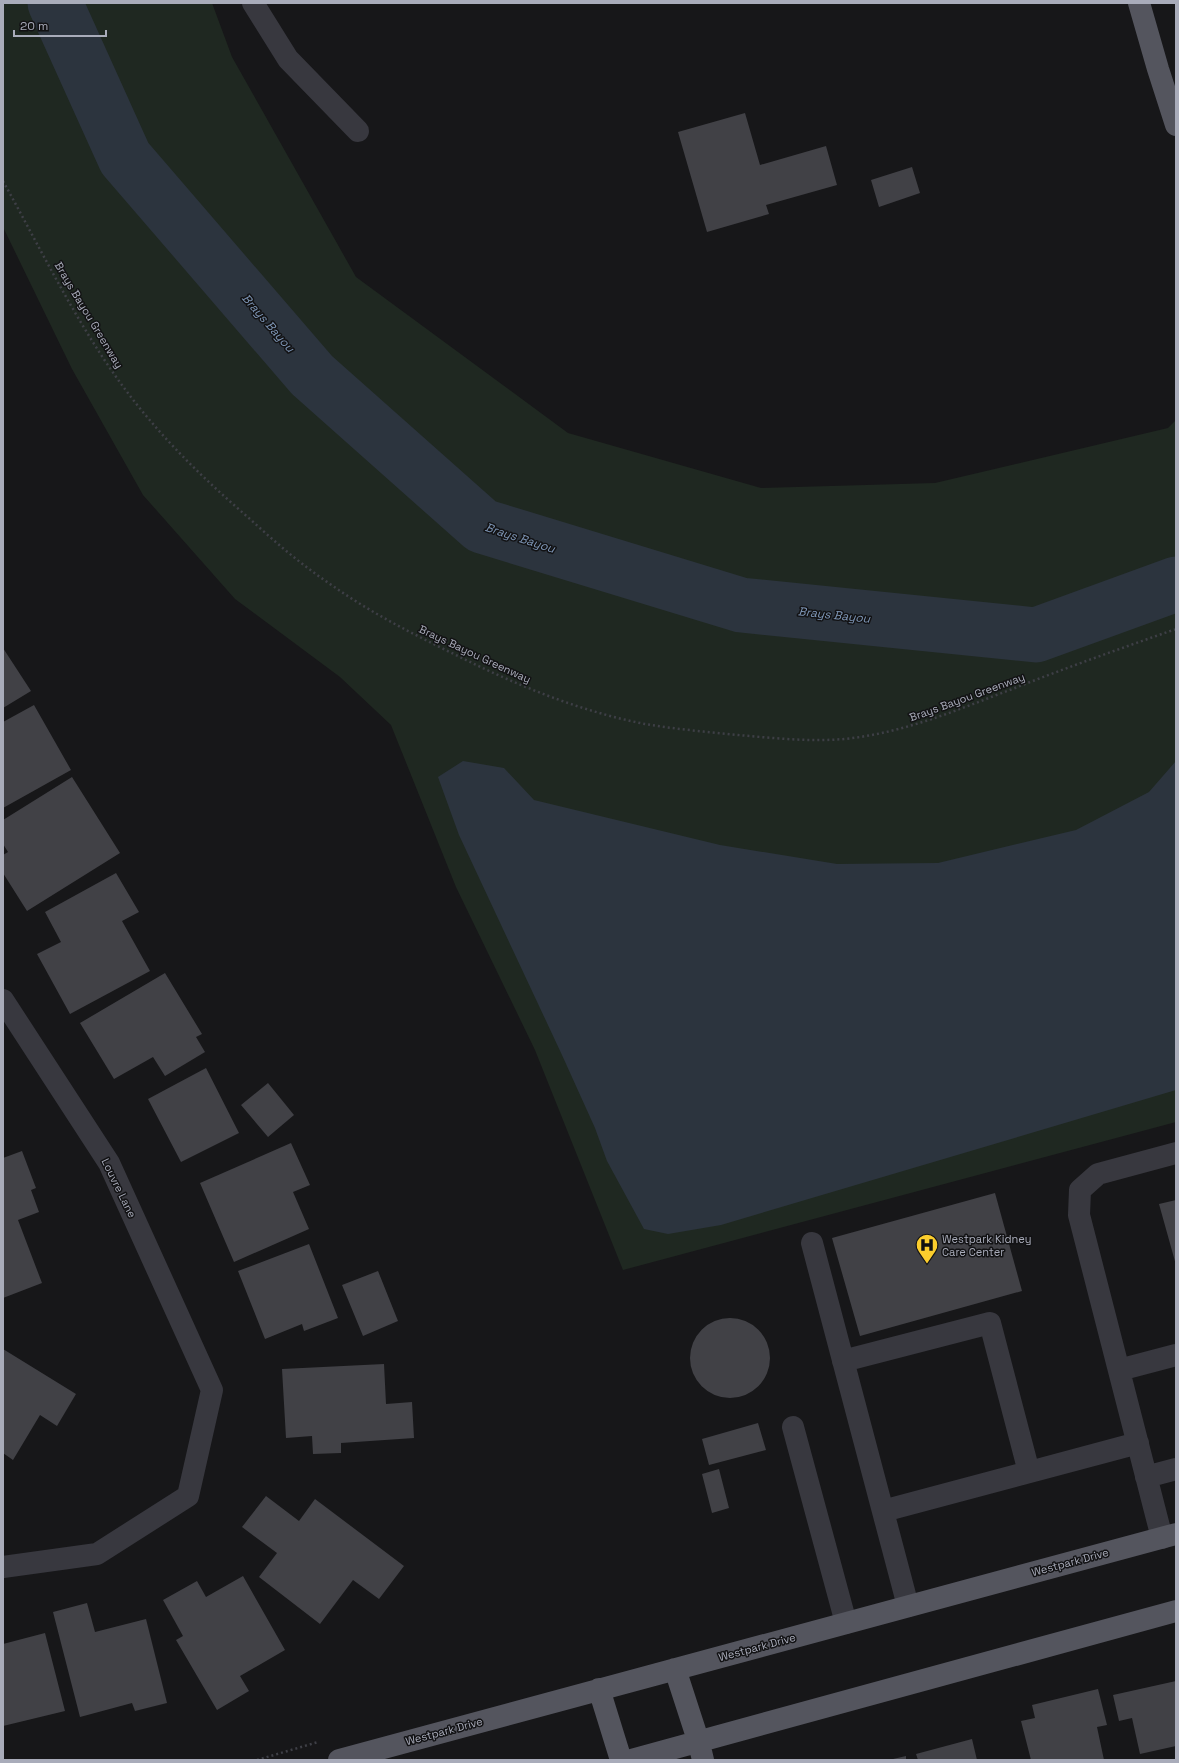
<svg xmlns="http://www.w3.org/2000/svg" width="1179" height="1763" viewBox="0 0 1179 1763" font-family="'Space Grotesk',sans-serif">
	<style>
		.green { fill: #1f2821 }
		.water { fill: #2c343e }
		.lines { fill: none; stroke-linecap: round; stroke-linejoin: round }
		.river { stroke: #2c343e; stroke-width: 55 }
		.building { fill: #414146 }
		.path { stroke: #3e3f46; stroke-width: 2.5; stroke-dasharray: 2 3; stroke-linecap: butt }
		.minor { stroke: #38383f; stroke-width: 22 }
		.major { stroke: #54555e; stroke-width: 22 }
		.labels { text-anchor: middle; stroke-width: 3; stroke-linejoin: round; paint-order: stroke }
		.street-label { font-size: 11px; fill: #a9acba; stroke: #121214 }
		.poi-label { font-size: 11px; fill: #a9acba; stroke: #121214; text-anchor: start }
		.water-label { font-size: 12px; font-style: italic; fill: #7e96b6; stroke: #121214 }
	</style>
	<rect width="100%" height="100%" fill="#171719"/>
	<!-- green -->
	<path class="green" d="M 3,3 L 212,3 L 232,57 L 356,277 L 568,433 L 761,488 L 935,483 L 1168,428 L 1176,420 L 1176,1122 L 623,1270 L 535,1050 L 456,887 L 391,725 L 340,677 L 235,599 L 143,495 L 72,369 L 3,227 Z"/>
	<!-- water -->
	<path class="water" d="M 463,761 L 504,768 L 534,800 L 720,845 L 837,864 L 938,863 L 1076,830 L 1149,792 L 1176,761 L 1176,1090 L 721,1225 L 668,1234 L 644,1229 L 607,1161 L 595,1128 L 562,1055 L 459,835 L 438,777 Z"/>
	<g class="lines">
		<!-- river -->
		<path class="river" d="M 55,3 L 125,158 L 312,375 L 482,526 L 741,605 L 1036,635 L 1176,584"/>
	</g>
	<!-- building -->
	<path class="building" d="M 745,113 L 760,165 L 826,146 L 837,185 L 766,205 L 769,214 L 707,232 L 678,132 Z
		M 912,167 L 920,193 L 879,207 L 871,180 Z
		M 3,648 L 31,691 L 3,708 Z
		M 34,705 L 71,770 L 3,808 L 3,722 Z
		M 72,777 L 120,853 L 27,911 L 3,873 L 3,855 L 8,852 L 3,844 L 3,820 Z
		M 116,873 L 139,912 L 122,921 L 150,971 L 70,1014 L 37,954 L 61,942 L 45,912 Z
		M 165,973 L 202,1034 L 196,1037 L 205,1052 L 165,1076 L 153,1057 L 114,1079 L 80,1023 Z
		M 206,1068 L 239,1133 L 181,1162 L 148,1099 Z
		M 268,1083 L 294,1115 L 268,1137 L 241,1105 Z
		M 291,1143 L 310,1185 L 293,1192 L 309,1229 L 234,1262 L 200,1183 Z
		M 22,1151 L 36,1188 L 31,1190 L 39,1212 L 18,1220 L 42,1283 L 3,1298 L 3,1158 Z
		M 995,1193 L 1022,1291 L 860,1336 L 832,1238 Z
		M 1176,1200 L 1176,1265 L 1159,1204 Z
		M 309,1244 L 338,1318 L 304,1331 L 302,1324 L 265,1339 L 238,1271 Z
		M 378,1271 L 398,1321 L 363,1336 L 342,1285 Z
		M690 1358a40 40 0 1 1 80 0a40 40 0 1 1-80 0Z
		M 3,1349 L 76,1394 L 57,1426 L 40,1415 L 13,1460 L 3,1453 Z
		M 384,1364 L 386,1404 L 412,1402 L 414,1438 L 341,1443 L 341,1453 L 313,1454 L 312,1436 L 286,1438 L 282,1369 Z
		M 758,1423 L 766,1450 L 709,1465 L 702,1439 Z
		M 719,1469 L 729,1508 L 712,1513 L 702,1474 Z
		M 266,1496 L 299,1521 L 315,1499 L 404,1566 L 379,1599 L 353,1580 L 320,1624 L 259,1577 L 277,1553 L 242,1527 Z
		M 243,1576 L 285,1650 L 240,1676 L 249,1691 L 217,1710 L 176,1640 L 183,1636 L 163,1600 L 197,1581 L 206,1597 Z
		M 87,1603 L 95,1632 L 146,1619 L 167,1703 L 135,1711 L 132,1703 L 80,1717 L 53,1612 Z
		M 45,1633 L 65,1711 L 3,1726 L 3,1644 Z
		M 1176,1681 L 1176,1746 L 1140,1754 L 1132,1718 L 1119,1721 L 1113,1695 Z
		M 1098,1689 L 1107,1725 L 1097,1727 L 1104,1760 L 1031,1760 L 1021,1721 L 1035,1718 L 1032,1705 Z
		M 972,1739 L 977,1760 L 918,1760 L 916,1754 Z
		M 906,1756 L 906,1760 L 893,1760 L 893,1759 Z"/>
	<g class="lines">
		<!-- path -->
		<path class="path" d="M 3,181 C 48,262 88,348 148,418 C 179,455 214,488 250,519 C 276,543 303,566 333,586 C 374,615 419,637 464,659 C 521,687 583,712 645,724 C 675,729 707,732 738,735 C 773,738 809,742 844,739 C 905,733 959,709 1015,688 C 1068,667 1122,648 1176,629
			M 257,1760 L 318,1742"/>
		<!-- minor -->
		<path class="minor" d="M 253,3 L 288,59 L 358,131
			M 3,1000 L 109,1163 L 212,1390 L 188,1496 L 97,1554 L 3,1567
			M 812,1243 L 908,1606
			M 843,1361 L 990,1323 L 1029,1472
			M 1119,1370 L 1176,1355
			M 793,1427 L 846,1623
			M 1146,1477 L 1176,1469
			M 883,1511 L 1138,1443
			M 1162,1538 L 1079,1215 L 1080,1190 L 1098,1174 L 1176,1153"/>
		<!-- major -->
		<path class="major" d="M 1139,3 L 1158,69 L 1176,125
			M 675,1669 L 699,1743 L 703,1760
			M 599,1689 L 621,1760
			M 339,1760 L 1176,1534
			M 631,1760 L 1176,1611"/>
	</g>
	<!-- icons -->
	<defs>
		<g id="hospital-pin" transform="scale(1.15)"><path d="M0 17L-7.5 6A9.5 9.5 0 1 1 7.5 6Z" fill="#fbcd2d" stroke="#121214"/><path d="M-5-5h3v3.5h4V-5h3V5h-3V1.5h-4V5h-3Z" fill="#111"/></g>
	</defs>
	<g fill-rule="evenodd">
		<use href="#hospital-pin" x="927" y="1245"/>
	</g>
	<g class="labels">
		<!-- street labels -->
		<g class="street-label">
			<text transform="translate(89 315) rotate(59)" y="4">Brays Bayou Greenway</text>
			<text transform="translate(475 654) rotate(25)" y="4">Brays Bayou Greenway</text>
			<text transform="translate(967 697) rotate(-20)" y="4">Brays Bayou Greenway</text>
			<text transform="translate(119 1188) rotate(64)" y="4">Louvre Lane</text>
			<text transform="translate(1070 1562) rotate(-15)" y="4">Westpark Drive</text>
			<text transform="translate(757 1647) rotate(-15)" y="4">Westpark Drive</text>
			<text transform="translate(444 1731) rotate(-15)" y="4">Westpark Drive</text>
		</g>
		<!-- poi labels -->
		<g class="poi-label">
			<text x="942" y="1243">Westpark Kidney<tspan x="942" dy="13">Care Center</tspan></text>
		</g>
		<!-- water labels -->
		<g class="water-label">
			<text transform="translate(268 323) rotate(49)" y="4">Brays Bayou</text>
			<text transform="translate(520 538) rotate(18)" y="4">Brays Bayou</text>
			<text transform="translate(834 615) rotate(6)" y="4">Brays Bayou</text>
		</g>
	</g>
	<!-- border -->
	<rect width="1179" height="1763" fill="none" stroke="#a9acba" stroke-width="8"/>
	<!-- scale -->
	<path d="M14 30v6h92v-6" fill="none" stroke="#a9acba" stroke-width="2"/>
	<text x="20" y="30" font-size="12" fill="#a9acba" stroke="#121214" stroke-width="3" paint-order="stroke">20 m</text>
</svg>
